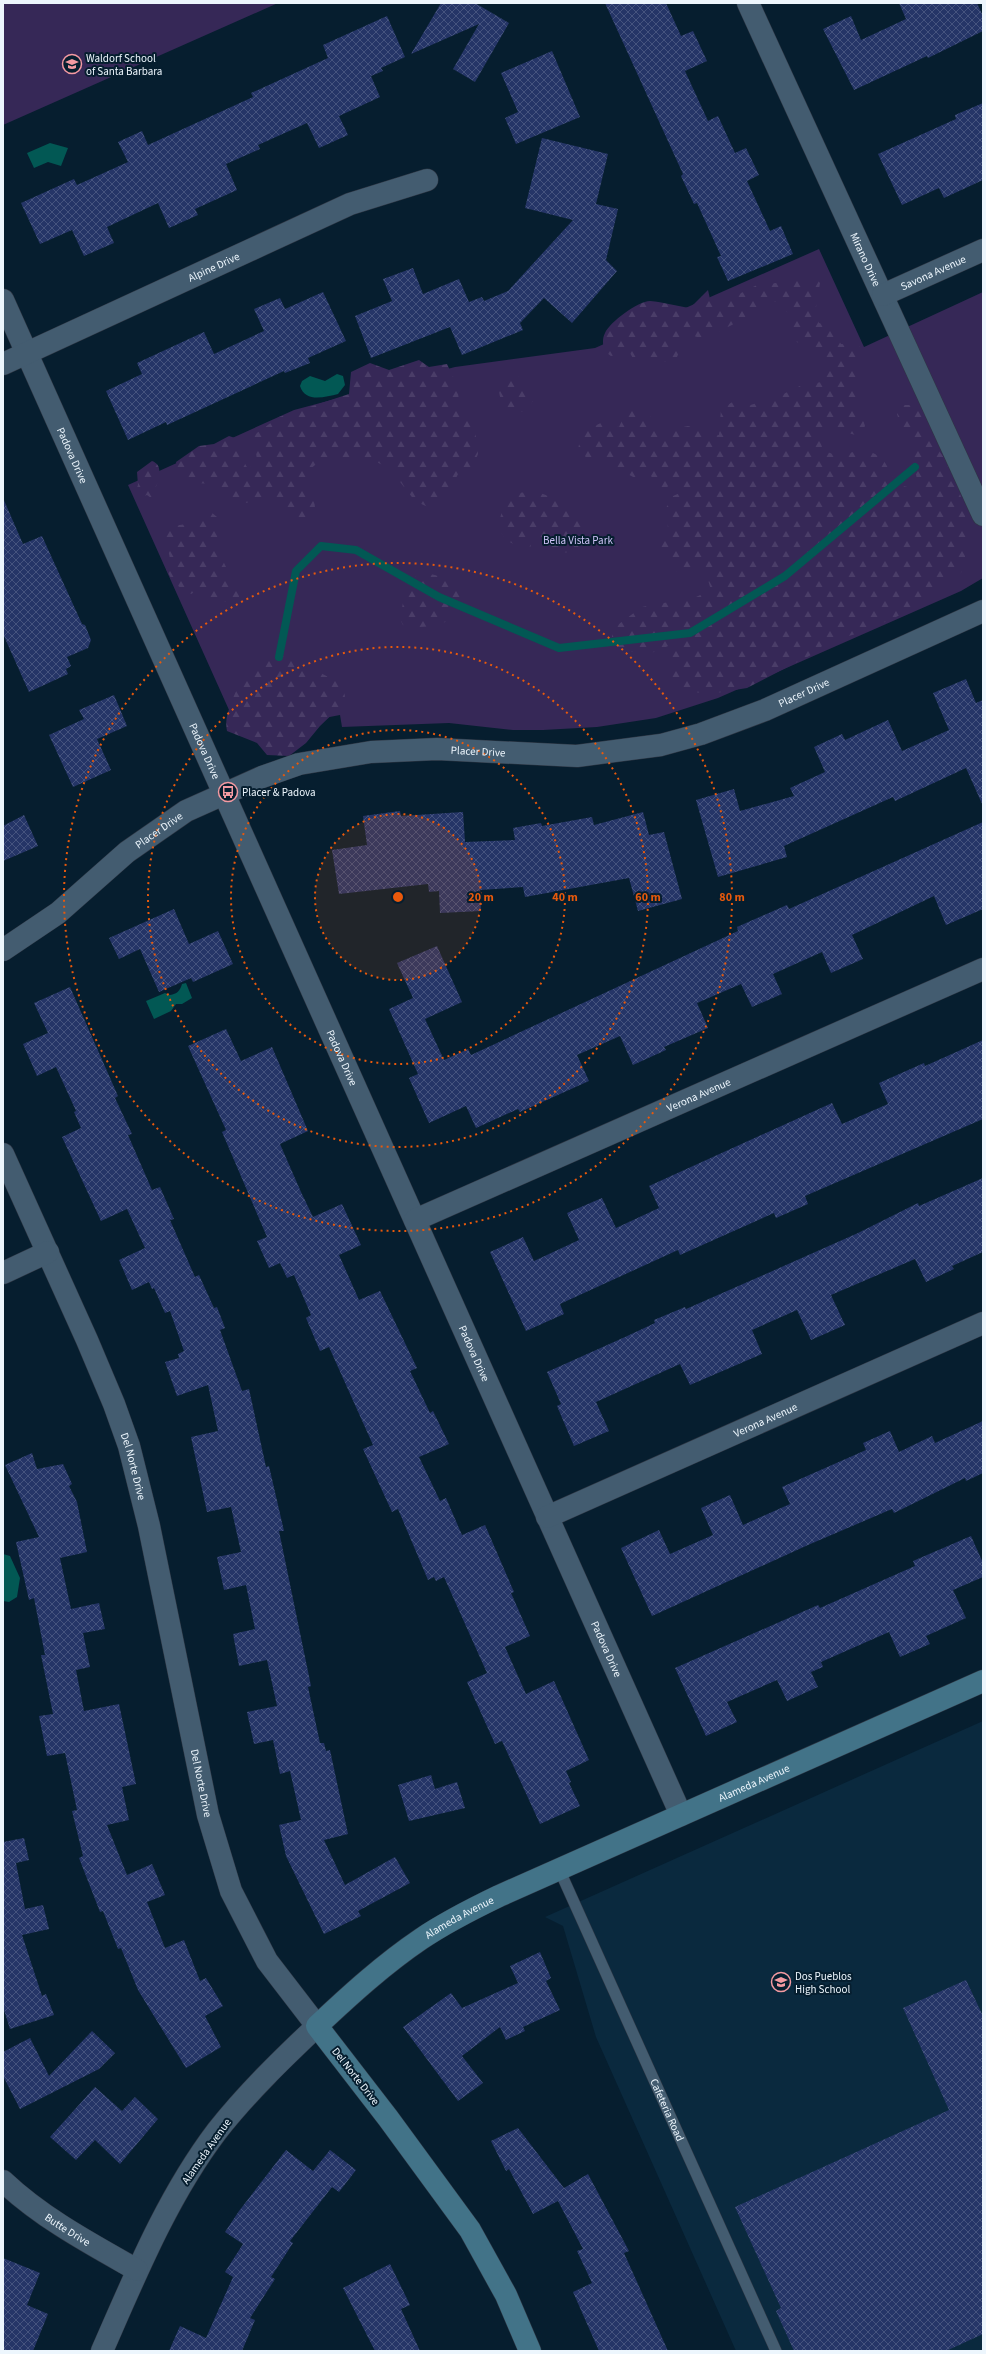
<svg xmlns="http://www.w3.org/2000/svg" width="986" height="2354" viewBox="0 0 986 2354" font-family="'Source Sans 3',sans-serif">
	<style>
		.built { fill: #0a293e }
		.green { fill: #362857 }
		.forest { fill: url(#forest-firs) }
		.water { fill: #025854 }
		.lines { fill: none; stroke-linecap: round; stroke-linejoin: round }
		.stream { stroke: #025854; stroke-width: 8 }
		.building { fill: url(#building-cross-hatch) }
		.lane-casing { stroke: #2f3744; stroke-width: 12 }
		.street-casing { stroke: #2f3744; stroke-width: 23 }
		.secondary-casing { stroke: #2f3744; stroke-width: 23 }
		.lane { stroke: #435c70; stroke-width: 11 }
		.street { stroke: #435c70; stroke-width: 22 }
		.secondary { stroke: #427388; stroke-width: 22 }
		.ring { fill: none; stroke: #e8590c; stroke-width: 2; stroke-dasharray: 2 4 }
		.labels { text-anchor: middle; stroke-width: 4; stroke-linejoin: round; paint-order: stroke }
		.poi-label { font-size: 11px; fill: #edf6fd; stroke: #061e2f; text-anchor: start }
		.street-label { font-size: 11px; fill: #edf6fd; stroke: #061e2f }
		.park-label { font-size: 11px; fill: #cfc4f7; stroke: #061e2f }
		.centre { fill: #e8590c; stroke: #061e2f; stroke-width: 2 }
		.ring-label { font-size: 12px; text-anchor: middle; font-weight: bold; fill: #e8590c; stroke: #061e2f; stroke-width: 4; stroke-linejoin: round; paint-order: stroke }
	</style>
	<defs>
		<pattern id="forest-firs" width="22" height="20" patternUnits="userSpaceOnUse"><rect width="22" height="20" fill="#362857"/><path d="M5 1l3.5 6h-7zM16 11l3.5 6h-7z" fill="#4a3d68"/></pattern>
		<pattern id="building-cross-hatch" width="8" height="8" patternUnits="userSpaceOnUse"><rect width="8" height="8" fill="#253567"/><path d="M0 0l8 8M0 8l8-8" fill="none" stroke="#45537e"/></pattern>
	</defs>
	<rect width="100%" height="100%" fill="#061e2f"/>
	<!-- built -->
	<path class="built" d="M 983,1721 L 983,2351 L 736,2351 L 596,2037 L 563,1926 L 545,1917 Z"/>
	<!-- green -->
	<path class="green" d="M 3,3 L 278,3 L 3,125 Z
		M 819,249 L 864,347 L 983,292 L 983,578 L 961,591 L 718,698 L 656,718 L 597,727 L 543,730 L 513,730 L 449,723 L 342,727 L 340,715 L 309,721 L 238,730 L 128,485 L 294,410 L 455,367 L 595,348 Z"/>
	<!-- forest -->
	<path class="forest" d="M 804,277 L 815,277 L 820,283 L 815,313 L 819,323 L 829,325 L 841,344 L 859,345 L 863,354 L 855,370 L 859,390 L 854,409 L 862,415 L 865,426 L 859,436 L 841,431 L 826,431 L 821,439 L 822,448 C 840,464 855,444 875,454 C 895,463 885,491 918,487 L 912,448 L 902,430 L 897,414 L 904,405 L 915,405 L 925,412 C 925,418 923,428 926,433 C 929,442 939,449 944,458 C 964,492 974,535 961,573 L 945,575 L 920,606 L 863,632 L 827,642 L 811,655 L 747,688 L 710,694 L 677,690 L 668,678 L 673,644 L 649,654 L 620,650 L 612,639 L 612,629 L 642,607 L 696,597 L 711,590 L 704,567 L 691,575 C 669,571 668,567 660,547 L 668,528 L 666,508 L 673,496 L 689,489 L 672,484 L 662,490 L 651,476 L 637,479 L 620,470 L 607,458 L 590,460 L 578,451 C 580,433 588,429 603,422 L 619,427 L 627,410 L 648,414 L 665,431 L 688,426 L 719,435 L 721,409 L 734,401 L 747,406 L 777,397 L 800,386 L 821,382 L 830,362 L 792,339 L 790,315 L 777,302 L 764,300 C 747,320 726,328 703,339 L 694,336 L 685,337 L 675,362 L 634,360 L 630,353 L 611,356 L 604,351 C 603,344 602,339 605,333 C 610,322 638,301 650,301 C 663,302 677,306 690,308 L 708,290 L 710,299 L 717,305 L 757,285 L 795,281 Z
		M 419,360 L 429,367 L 447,364 L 458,387 L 459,407 L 475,430 L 478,454 L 473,466 L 459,472 L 453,484 L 430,508 L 415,501 L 390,469 L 369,458 L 347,457 L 315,465 L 307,472 L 306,482 L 314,499 L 316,516 L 308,522 L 291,518 L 271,497 L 233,506 C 222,488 211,481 190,484 L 179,477 L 176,462 L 199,446 L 214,444 L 229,436 L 241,440 L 240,455 L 248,469 L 257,461 L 254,435 L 279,417 L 349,394 L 351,372 L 370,363 L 389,370 Z
		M 509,374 C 525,376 531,386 533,401 L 525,411 L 512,414 C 501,403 496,394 501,379 Z
		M 152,461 C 163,465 159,476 157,484 C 154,490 158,493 151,498 L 147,495 L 138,498 L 135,493 L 138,485 L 137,472 Z
		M 533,491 C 563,499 598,518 575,552 L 554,553 L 535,538 L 529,539 L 531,546 L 527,549 C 519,546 509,544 504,537 C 494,523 503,502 517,494 C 521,492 528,492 533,491 Z
		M 211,512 L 217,517 C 217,535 217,550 226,567 C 231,578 240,585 239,598 L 233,604 L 207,596 L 202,588 L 191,594 C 178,588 172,581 166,569 C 173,553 168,557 166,542 C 164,522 182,527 192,522 C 199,518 203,515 211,512 Z
		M 419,572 C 435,575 455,577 463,593 L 452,609 L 451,619 C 438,627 418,629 403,625 L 400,619 L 404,597 L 418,585 L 415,577 Z
		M 284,651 L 297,656 L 309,667 L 338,682 L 343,689 L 345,696 L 343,704 L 320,726 L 306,743 L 289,756 L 267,755 L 257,743 L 227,731 C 225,721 227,714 231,704 C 240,676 258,661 284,651 Z"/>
	<!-- water -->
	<path class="water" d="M 50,143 L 68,148 L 61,166 L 48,162 L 34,168 L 27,153 Z
		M 337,374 L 343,376 L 345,385 L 338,394 C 325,397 305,403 300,386 L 302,381 L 310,376 L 325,381 Z
		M 186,983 L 192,998 L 182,1004 L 176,1004 L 171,1011 L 154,1019 L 146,1001 L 165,993 L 170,995 C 177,994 180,991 182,984 Z
		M 3,1554 L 10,1556 L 20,1578 L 17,1597 L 9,1602 L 3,1601 Z"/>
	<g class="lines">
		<!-- stream -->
		<path class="stream" d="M 279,657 L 296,571 L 321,546 L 356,550 L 439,597 L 559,648 L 690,633 L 785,576 L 915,467"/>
	</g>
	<!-- building -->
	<path class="building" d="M 441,3 L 475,3 L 509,23 L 475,82 L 453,69 L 479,24 L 411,54 Z
		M 605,3 L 666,3 L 681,36 L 693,31 L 707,61 L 685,71 L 708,121 L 718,116 L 735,153 L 746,148 L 759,175 L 747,181 L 770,231 L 781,226 L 793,254 L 728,281 L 717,257 L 721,256 L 697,203 L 694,204 L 681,176 L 683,174 Z
		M 899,3 L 977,3 L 983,16 L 983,31 L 928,58 L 927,56 L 854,90 L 823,29 L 851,16 L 861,40 L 906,19 Z
		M 387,16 L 405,57 L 381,68 L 383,71 L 371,76 L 380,97 L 339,116 L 348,135 L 319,148 L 307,123 L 258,145 L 260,149 L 226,164 L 237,190 L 195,209 L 198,215 L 169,228 L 158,203 L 107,227 L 114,243 L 84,256 L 72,230 L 40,244 L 21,203 L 74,179 L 77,185 L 128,162 L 118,142 L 142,131 L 148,145 L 253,97 L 251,93 L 328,58 L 323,45 Z
		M 552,51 L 580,117 L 516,144 L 505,118 L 518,112 L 501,73 Z
		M 983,103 L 983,180 L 944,198 L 939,188 L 902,205 L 878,154 L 956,119 L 955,115 Z
		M 542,138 L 608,154 L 596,204 L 618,209 L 606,260 L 617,271 L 572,323 L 544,298 L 520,323 L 523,330 L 462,355 L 450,327 L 371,358 L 355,316 L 392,301 L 383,279 L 413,268 L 423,294 L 459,279 L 469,302 L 482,297 L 484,301 L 508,291 L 573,220 L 525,208 Z
		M 323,292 L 346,341 L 308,358 L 310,363 L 285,373 L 284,371 L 167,425 L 166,422 L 128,440 L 106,391 L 142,374 L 137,363 L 204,332 L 214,354 L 264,331 L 254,309 L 280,298 L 285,309 Z
		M 3,498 L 23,544 L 42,536 L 82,624 L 85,625 L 91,640 L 88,648 L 67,657 L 71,666 L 66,669 L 68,674 L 29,692 L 3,634 Z
		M 966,679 L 976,703 L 983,700 L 983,806 L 966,768 L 895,801 L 893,797 L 784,846 L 787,857 L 718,877 L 696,800 L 734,789 L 740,811 L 794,796 L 790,788 L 825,772 L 814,747 L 842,734 L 845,740 L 888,720 L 902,751 L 949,730 L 933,693 Z
		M 114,695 L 127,726 L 97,739 L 111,770 L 73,787 L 49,735 L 84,719 L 79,710 Z
		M 400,811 L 401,816 L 463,812 L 465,842 L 515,840 L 513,828 L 541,823 L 542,826 L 592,817 L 594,825 L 643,812 L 649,835 L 664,832 L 682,899 L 638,911 L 629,878 L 525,897 L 523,887 L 480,890 L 481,911 L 440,913 L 439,891 L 429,892 L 428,884 L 339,894 L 332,850 L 367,845 L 363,816 Z
		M 24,815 L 38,846 L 3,861 L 3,826 Z
		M 983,822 L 983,909 L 946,925 L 934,896 L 852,935 L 863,959 L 831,973 L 822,952 L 773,974 L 782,994 L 752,1007 L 741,984 L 697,1003 L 708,1028 L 664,1047 L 666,1050 L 633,1065 L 620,1036 L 577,1055 L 589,1081 L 520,1112 L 518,1109 L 476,1128 L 466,1106 L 429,1123 L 409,1078 L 418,1074 L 389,1009 L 413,998 L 397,963 L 437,946 L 462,1002 L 425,1019 L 444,1060 L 468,1049 L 471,1055 L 738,931 L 737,927 L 787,905 L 789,909 Z
		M 174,909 L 189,944 L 218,931 L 233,964 L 193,982 L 191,978 L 159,992 L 140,949 L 119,959 L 109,938 Z
		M 70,987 L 118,1096 L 115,1098 L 132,1134 L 128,1135 L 152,1190 L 160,1187 L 174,1219 L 170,1220 L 195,1277 L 199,1275 L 214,1308 L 217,1307 L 225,1328 L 220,1330 L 242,1391 L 249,1389 L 266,1467 L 269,1466 L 284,1531 L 279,1531 L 311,1686 L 308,1687 L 320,1743 L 324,1743 L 326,1751 L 330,1750 L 348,1834 L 324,1840 L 345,1885 L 395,1857 L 410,1883 L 358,1911 L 361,1916 L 324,1934 L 286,1856 L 279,1825 L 301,1820 L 290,1771 L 280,1774 L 273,1740 L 254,1744 L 247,1712 L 277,1706 L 267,1660 L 239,1666 L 233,1634 L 255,1629 L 246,1585 L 224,1590 L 217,1557 L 241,1552 L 231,1507 L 207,1512 L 191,1437 L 218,1431 L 208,1385 L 177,1396 L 165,1362 L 179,1358 L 178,1354 L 184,1351 L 170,1311 L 165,1313 L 154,1288 L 152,1289 L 149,1282 L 132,1290 L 119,1260 L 145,1248 L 127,1209 L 101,1221 L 62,1137 L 81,1128 L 74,1112 L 76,1111 L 56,1067 L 37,1076 L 23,1044 L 48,1033 L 34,1003 Z
		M 226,1029 L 241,1061 L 272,1047 L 308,1131 L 280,1144 L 301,1192 L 313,1217 L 342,1204 L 361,1245 L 339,1255 L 359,1300 L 380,1291 L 417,1368 L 410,1371 L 430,1413 L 433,1411 L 449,1444 L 419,1457 L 440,1501 L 446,1498 L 462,1535 L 485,1525 L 514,1592 L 511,1593 L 530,1636 L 505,1647 L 526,1694 L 554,1681 L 589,1760 L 566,1771 L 571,1782 L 569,1783 L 580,1806 L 540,1824 L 502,1741 L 495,1744 L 467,1682 L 487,1673 L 444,1577 L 436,1581 L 434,1577 L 428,1580 L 398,1509 L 392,1512 L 363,1449 L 373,1445 L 329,1347 L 320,1351 L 306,1318 L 311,1315 L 294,1275 L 287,1278 L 280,1263 L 269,1268 L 257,1241 L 267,1237 L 222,1132 L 226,1130 L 188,1046 Z
		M 983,1040 L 983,1119 L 805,1196 L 808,1204 L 776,1218 L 774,1213 L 680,1255 L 678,1250 L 560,1304 L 564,1314 L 526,1331 L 490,1252 L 523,1237 L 534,1261 L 579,1240 L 567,1213 L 602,1198 L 616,1228 L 659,1208 L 649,1186 L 832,1103 L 842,1124 L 888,1104 L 879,1083 L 924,1063 L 925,1066 Z
		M 983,1178 L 983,1252 L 952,1266 L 954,1269 L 926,1282 L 915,1259 L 831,1295 L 845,1325 L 811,1340 L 797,1310 L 752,1330 L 762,1354 L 690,1385 L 680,1364 L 596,1402 L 609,1431 L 574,1446 L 557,1406 L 561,1404 L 547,1372 L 625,1337 L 655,1323 L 654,1320 L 685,1307 L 686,1309 L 768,1273 L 858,1233 L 918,1203 L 919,1206 Z
		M 983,1421 L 983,1473 L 966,1481 L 965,1478 L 894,1513 L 892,1509 L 808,1545 L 652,1616 L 621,1548 L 659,1530 L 670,1554 L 713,1535 L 701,1508 L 730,1495 L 743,1525 L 790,1504 L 782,1487 L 866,1450 L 863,1443 L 890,1431 L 899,1452 L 932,1436 L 935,1443 Z
		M 32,1453 L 37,1469 L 63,1464 L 72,1484 L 69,1486 L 77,1502 L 87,1552 L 60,1558 L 71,1609 L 99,1603 L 105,1629 L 83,1633 L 90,1667 L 76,1670 L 84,1711 L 119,1704 L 136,1784 L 122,1787 L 129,1820 L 107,1825 L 127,1875 L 152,1864 L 165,1895 L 147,1902 L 165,1948 L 184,1940 L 200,1981 L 206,1978 L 223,2006 L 205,2016 L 221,2047 L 186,2068 L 138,1990 L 121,1948 L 118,1949 L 103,1911 L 100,1912 L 79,1858 L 83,1856 L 72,1811 L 77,1810 L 65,1753 L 47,1756 L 39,1716 L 53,1714 L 41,1655 L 45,1655 L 34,1598 L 29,1600 L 16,1542 L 39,1537 L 5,1465 Z
		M 971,1536 L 983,1563 L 983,1577 L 953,1590 L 966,1618 L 926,1636 L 930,1644 L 900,1657 L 889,1632 L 821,1662 L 823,1667 L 811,1672 L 818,1687 L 787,1701 L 777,1680 L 727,1702 L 737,1722 L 706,1736 L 675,1668 L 818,1605 L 820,1608 L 915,1566 L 913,1561 Z
		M 431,1775 L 435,1789 L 457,1782 L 465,1808 L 409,1821 L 398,1785 Z
		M 24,1838 L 29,1860 L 16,1863 L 25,1909 L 43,1905 L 49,1929 L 22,1935 L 42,1996 L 46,1994 L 54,2015 L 10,2029 L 3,2007 L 3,1842 Z
		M 540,1952 L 551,1978 L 546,1981 L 560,2010 L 523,2027 L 525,2031 L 506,2040 L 500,2027 L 462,2056 L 483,2083 L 458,2101 L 403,2027 L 451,1993 L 462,2008 L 518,1983 L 510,1966 Z
		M 966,1980 L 983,2016 L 983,2334 L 946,2351 L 794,2351 L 776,2311 L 781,2308 L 735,2207 L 949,2110 L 903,2008 Z
		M 92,2031 L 115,2053 L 99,2069 L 20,2109 L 3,2076 L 3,2052 L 30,2038 L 49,2076 Z
		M 95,2087 L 122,2111 L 135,2097 L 158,2119 L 120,2164 L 95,2140 L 76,2160 L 50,2137 Z
		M 518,2128 L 564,2188 L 588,2174 L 629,2251 L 624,2253 L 668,2351 L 599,2351 L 573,2292 L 592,2283 L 577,2251 L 583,2249 L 558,2201 L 533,2214 L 509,2169 L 506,2171 L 491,2141 Z
		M 286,2150 L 313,2171 L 330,2150 L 356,2170 L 339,2192 L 332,2187 L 290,2241 L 293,2243 L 271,2277 L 275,2279 L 250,2318 L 255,2320 L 242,2351 L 169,2351 L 180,2326 L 206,2338 L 233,2277 L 225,2272 L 243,2244 L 225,2232 L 239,2211 Z
		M 3,2258 L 40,2273 L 27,2305 L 48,2314 L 33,2351 L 3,2351 Z
		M 390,2264 L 410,2305 L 401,2309 L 420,2351 L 375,2351 L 343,2288 Z"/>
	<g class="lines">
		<!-- lane casing -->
		<g class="lane-casing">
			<g id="lane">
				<path id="s1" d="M 559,1869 L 776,2351"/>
			</g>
		</g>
		<!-- street casing -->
		<g class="street-casing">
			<g id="street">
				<path id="s2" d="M 748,3 L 983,515"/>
				<path id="s3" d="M 883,295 L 983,250"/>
				<path id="s4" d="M 3,300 L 681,1815"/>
				<path id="s5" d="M 3,364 L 350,204 L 427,180"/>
				<path id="s6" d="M 3,950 L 58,913 L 127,852 L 186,811 L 262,777 L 299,764 L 371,752 L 437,749 L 577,756 L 661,745 L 701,734 L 765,710 L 983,611"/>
				<path id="s7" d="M 3,1154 L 87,1340 L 114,1404 L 129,1446 L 149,1526 L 208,1815 L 231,1891 L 267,1961 L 317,2026 C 282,2059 247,2093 217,2131 C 167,2197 135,2276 102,2351"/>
				<path id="s8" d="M 415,1220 L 983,969"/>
				<path d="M 3,1273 L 48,1252"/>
				<path id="s9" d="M 547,1517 L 983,1323"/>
				<path id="s10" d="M 3,2181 C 42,2218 91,2244 137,2270"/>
			</g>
		</g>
		<!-- secondary casing -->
		<g class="secondary-casing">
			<g id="secondary">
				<path id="s11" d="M 530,2351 L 506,2295 L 470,2230 L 388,2118 L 317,2026 C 350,1995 384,1964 421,1939 C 446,1922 472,1909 499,1896 L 983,1681"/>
			</g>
		</g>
		<!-- lane -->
		<use href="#lane" class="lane"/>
		<!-- street -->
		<use href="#street" class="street"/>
		<!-- secondary -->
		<use href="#secondary" class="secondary"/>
	</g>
	<!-- distance rings -->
	<circle cx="398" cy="897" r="83" fill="#e8590c" fill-opacity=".12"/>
	<g class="ring">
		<circle cx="398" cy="897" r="83"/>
		<circle cx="398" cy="897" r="167"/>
		<circle cx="398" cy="897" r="250"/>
		<circle cx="398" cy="897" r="334"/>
	</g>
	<!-- icons -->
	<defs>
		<g id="school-ring" transform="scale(1)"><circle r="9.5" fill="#061e2f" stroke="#f49aa2" stroke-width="1.5"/><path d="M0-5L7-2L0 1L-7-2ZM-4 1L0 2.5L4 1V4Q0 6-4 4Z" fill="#f49aa2"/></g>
		<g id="bus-ring" transform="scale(1)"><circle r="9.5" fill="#061e2f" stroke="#f49aa2" stroke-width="1.5"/><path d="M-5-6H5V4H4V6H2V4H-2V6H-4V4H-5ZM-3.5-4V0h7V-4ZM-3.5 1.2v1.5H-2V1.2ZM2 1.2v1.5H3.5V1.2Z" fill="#f49aa2"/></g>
	</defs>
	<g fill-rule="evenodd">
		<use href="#school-ring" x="72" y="64"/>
		<use href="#bus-ring" x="228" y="792"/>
		<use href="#school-ring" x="781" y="1982"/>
	</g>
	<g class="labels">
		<!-- poi labels -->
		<g class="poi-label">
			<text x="86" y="62">Waldorf School<tspan x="86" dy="13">of Santa Barbara</tspan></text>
			<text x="242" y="796">Placer &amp; Padova</text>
			<text x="795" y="1980">Dos Pueblos<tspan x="795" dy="13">High School</tspan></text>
		</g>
		<!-- street labels -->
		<g class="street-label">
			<text dy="4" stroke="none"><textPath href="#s2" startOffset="282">Mirano Drive</textPath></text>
			<text dy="4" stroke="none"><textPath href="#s5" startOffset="232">Alpine Drive</textPath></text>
			<text dy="4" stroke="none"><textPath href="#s3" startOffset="55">Savona Avenue</textPath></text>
			<text dy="4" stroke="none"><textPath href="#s4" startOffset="170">Padova Drive</textPath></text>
			<text dy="4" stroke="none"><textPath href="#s6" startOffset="869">Placer Drive</textPath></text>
			<text dy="4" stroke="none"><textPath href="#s4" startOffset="494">Padova Drive</textPath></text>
			<text dy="4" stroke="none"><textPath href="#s6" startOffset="533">Placer Drive</textPath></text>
			<text dy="4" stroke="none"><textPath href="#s6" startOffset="197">Placer Drive</textPath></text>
			<text dy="4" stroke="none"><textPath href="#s4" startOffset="830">Padova Drive</textPath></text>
			<text dy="4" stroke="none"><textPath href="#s8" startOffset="310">Verona Avenue</textPath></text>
			<text dy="4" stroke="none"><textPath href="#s4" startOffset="1154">Padova Drive</textPath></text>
			<text dy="4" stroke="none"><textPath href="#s9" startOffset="239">Verona Avenue</textPath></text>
			<text dy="4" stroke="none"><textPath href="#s7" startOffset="339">Del Norte Drive</textPath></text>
			<text dy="4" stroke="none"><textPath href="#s4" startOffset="1478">Padova Drive</textPath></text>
			<text dy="4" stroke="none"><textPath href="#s7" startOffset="663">Del Norte Drive</textPath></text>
			<text dy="4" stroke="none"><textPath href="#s11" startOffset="894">Alameda Avenue</textPath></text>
			<text dy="4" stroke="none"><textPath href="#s11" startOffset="570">Alameda Avenue</textPath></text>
			<text transform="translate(356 2076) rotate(52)" y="4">Del Norte Drive</text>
			<text dy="4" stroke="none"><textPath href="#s1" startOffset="264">Cafeteria Road</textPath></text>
			<text transform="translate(206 2151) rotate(-55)" y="4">Alameda Avenue</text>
			<text dy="4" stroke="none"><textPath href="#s10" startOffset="81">Butte Drive</textPath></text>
		</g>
		<!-- park labels -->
		<g class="park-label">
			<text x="578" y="544">Bella Vista Park</text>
		</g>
	</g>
	<circle cx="398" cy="897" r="6" class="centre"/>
	<g class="ring-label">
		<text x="481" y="901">20 m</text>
		<text x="565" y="901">40 m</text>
		<text x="648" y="901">60 m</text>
		<text x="732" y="901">80 m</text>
	</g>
	<!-- border -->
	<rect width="986" height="2354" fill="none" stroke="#edf6fd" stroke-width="8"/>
</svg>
